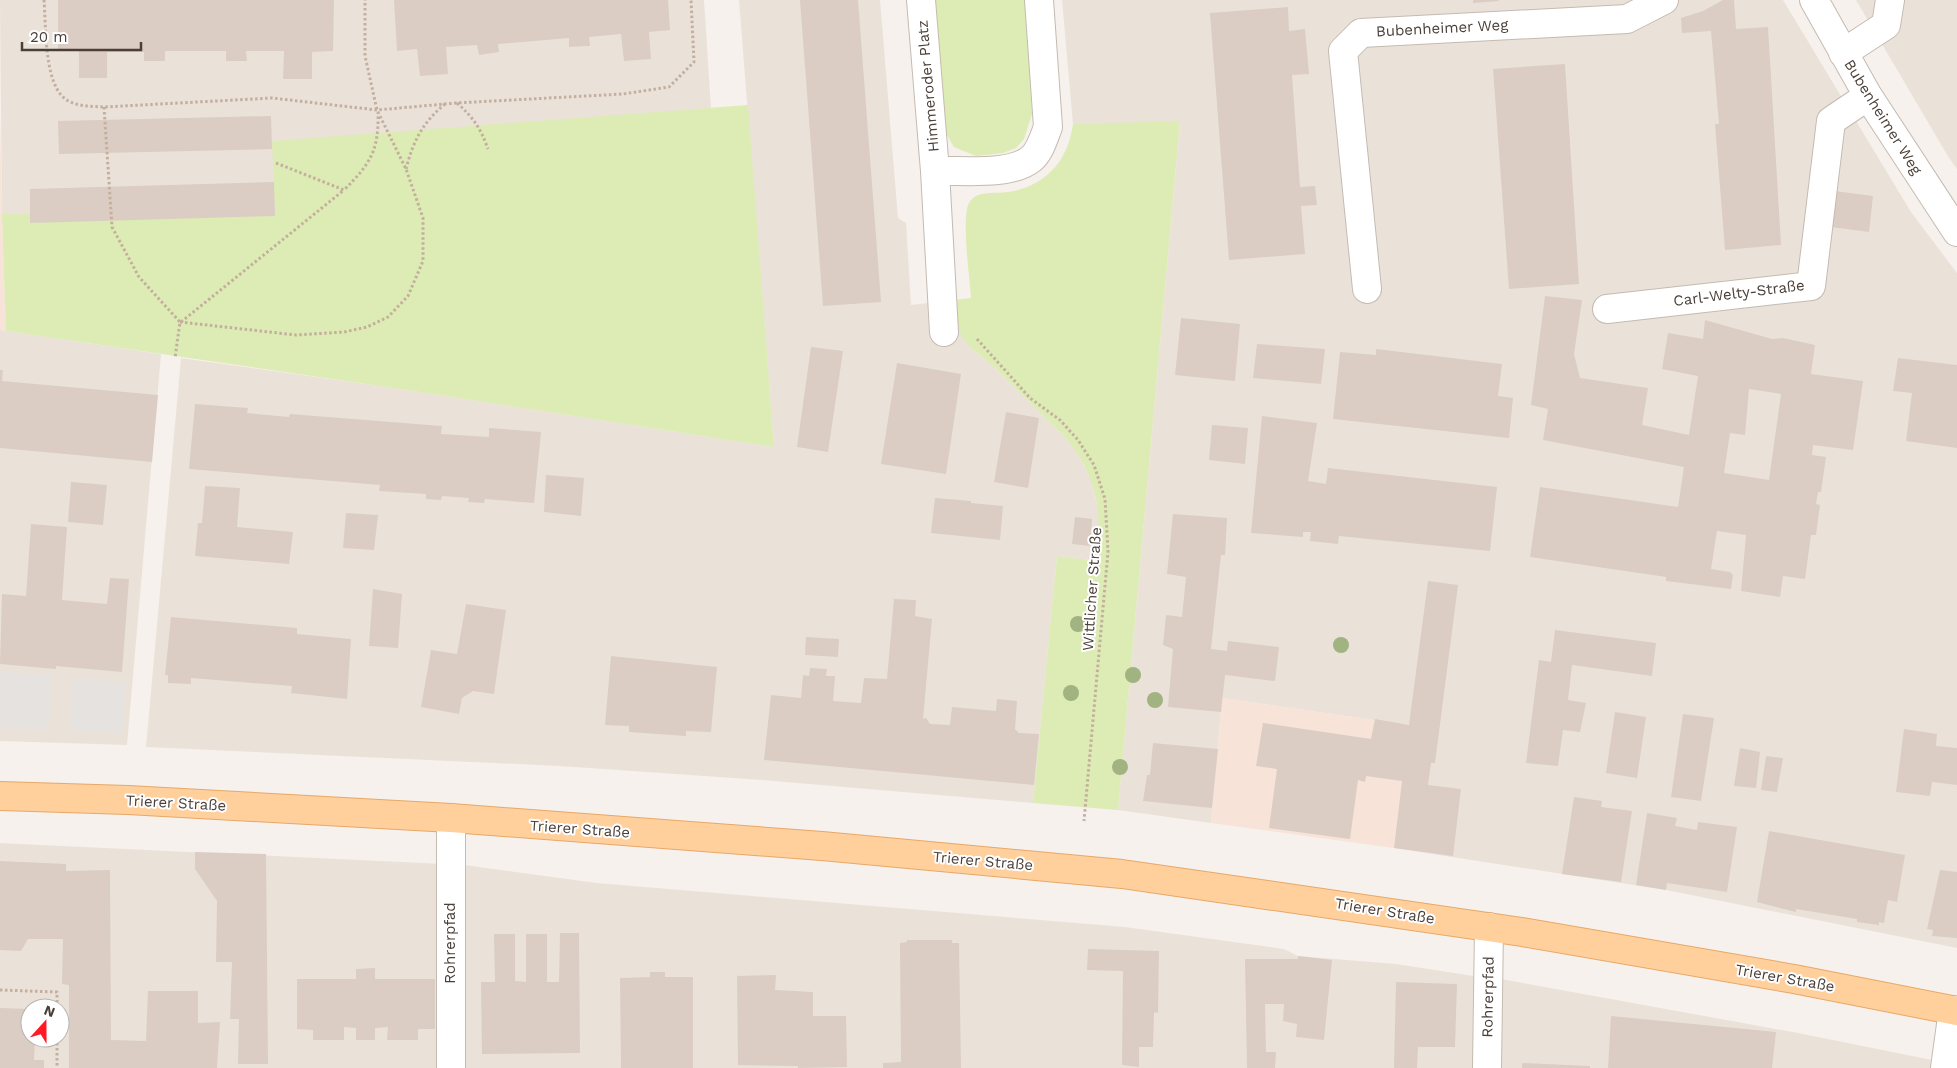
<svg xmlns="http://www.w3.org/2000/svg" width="1957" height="1068" viewBox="0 0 1957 1068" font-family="'Work Sans',sans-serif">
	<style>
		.residential { fill: #eae2d9; fill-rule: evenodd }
		.commercial { fill: #f7e3d7 }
		.green { fill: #ddebb4 }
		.parking { fill: #e5e2e0 }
		.building { fill: #dbcdc3; fill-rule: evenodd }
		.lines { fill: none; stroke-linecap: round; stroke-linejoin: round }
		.minor-casing { stroke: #c5bab0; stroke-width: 30 }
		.major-casing { stroke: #e8a868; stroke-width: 30 }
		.path { stroke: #c4af9e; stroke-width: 3; stroke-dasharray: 2.5 2.5; stroke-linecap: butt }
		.minor { stroke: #fff; stroke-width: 28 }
		.major { stroke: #ffcf9c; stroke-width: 28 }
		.tree { fill: #a1b381 }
		.labels { text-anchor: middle; stroke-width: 4; stroke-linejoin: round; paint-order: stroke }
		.street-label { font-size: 15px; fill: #4b4039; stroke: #fff }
	</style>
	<rect width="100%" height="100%" fill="#f6f1ec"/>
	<!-- residential -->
	<path class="residential" d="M 0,0 L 704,0 L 711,109 L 275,216 L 2,214 Z
		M 739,0 L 880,0 L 898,218 L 906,223 L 911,305 L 954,300 L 971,348 L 994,367 L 1066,438 L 1076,451 L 1092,481 L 1100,519 L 1097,561 L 1057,556 L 1033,803 L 762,780 L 560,766 L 146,747 L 181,358 L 387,387 L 774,447 Z
		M 1062,0 L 1783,0 L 1911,212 L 1957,273 L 1957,948 L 1666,890 L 1394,848 L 1409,725 L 1222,698 L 1211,823 L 1118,810 L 1180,122 L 1073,124 Z
		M 1856,0 L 1957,0 L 1957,169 L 1949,158 Z
		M 0,330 L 161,354 L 127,745 L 0,741 Z
		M 0,843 L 464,865 L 597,883 L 1125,927 L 1284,949 L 1298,956 L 1396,964 L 1480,977 L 1478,1068 L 0,1068 ZM 30,1008 L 60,1008 L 60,1038 L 30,1038 Z
		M 1501,979 L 1798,1033 L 1957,1065 L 1957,1068 L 1499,1068 Z"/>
	<!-- commercial -->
	<path class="commercial" d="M 0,119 L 2,214 L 6,331 L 0,330 Z
		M 1222,698 L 1409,725 L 1394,848 L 1211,823 Z"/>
	<!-- green -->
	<path class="green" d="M 932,0 L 1026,0 L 1032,114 L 1024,139 L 1016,148 L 1003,153 L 976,156 L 954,147 L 941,125 Z
		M 748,105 L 774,447 L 387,387 L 6,331 L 2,214 L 275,216 L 272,141 Z
		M 1180,121 L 1118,810 L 1033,803 L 1057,556 L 1097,561 C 1101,508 1099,481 1066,438 L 994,367 L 971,348 L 961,336 L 954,300 L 971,298 C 970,278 961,219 969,203 C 976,190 995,194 1008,192 C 1046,186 1068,161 1073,124 Z"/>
	<!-- parking -->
	<path class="parking" d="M 0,672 L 52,675 L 48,730 L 0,727 Z
		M 73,679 L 126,682 L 122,733 L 69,730 Z"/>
	<!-- building -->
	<path class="building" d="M 58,0 L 334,0 L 333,51 L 312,52 L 312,79 L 283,79 L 284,51 L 246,51 L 247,61 L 226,61 L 226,51 L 165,51 L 165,61 L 144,61 L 144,52 L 107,52 L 107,78 L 79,78 L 79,51 L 58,51 Z
		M 394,0 L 668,0 L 670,30 L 649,32 L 651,59 L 624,61 L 621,34 L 589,37 L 590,46 L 569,47 L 569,38 L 498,44 L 499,52 L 479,55 L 477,45 L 446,47 L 448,74 L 420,76 L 417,49 L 397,51 Z
		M 800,0 L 858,0 L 881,302 L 823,306 Z
		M 1473,0 L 1498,0 L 1499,1 L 1473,3 Z
		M 1723,0 L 1734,0 L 1736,29 L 1768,27 L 1781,245 L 1725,250 L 1715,124 L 1719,124 L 1711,31 L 1682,33 L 1681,18 L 1703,11 Z
		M 1288,7 L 1289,31 L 1305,29 L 1309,74 L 1292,75 L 1300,187 L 1315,186 L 1317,205 L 1301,206 L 1305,254 L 1229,260 L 1210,13 Z
		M 1565,64 L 1579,284 L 1509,289 L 1493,69 Z
		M 271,116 L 272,149 L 59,154 L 58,121 Z
		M 274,182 L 275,216 L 30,223 L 30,189 Z
		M 1835,191 L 1873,196 L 1869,232 L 1831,227 Z
		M 1545,296 L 1582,300 L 1574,354 L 1580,378 L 1648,388 L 1642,425 L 1689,435 L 1698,376 L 1662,369 L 1668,333 L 1703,339 L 1705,320 L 1772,339 L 1783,338 L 1815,345 L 1811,374 L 1863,381 L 1853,450 L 1813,445 L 1812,455 L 1826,457 L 1821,492 L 1818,492 L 1816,504 L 1820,505 L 1816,535 L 1811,535 L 1805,579 L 1783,576 L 1780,597 L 1741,591 L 1746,535 L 1717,531 L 1711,569 L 1730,572 L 1733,575 L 1731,589 L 1666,581 L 1666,577 L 1530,557 L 1540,487 L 1678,507 L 1684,467 L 1543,440 L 1548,409 L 1531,405 ZM 1749,389 L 1781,394 L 1769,480 L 1724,473 L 1730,433 L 1745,435 Z
		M 1181,318 L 1240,324 L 1235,381 L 1175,375 Z
		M 1257,344 L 1325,349 L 1321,384 L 1253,378 Z
		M 811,347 L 843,351 L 828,452 L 797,447 Z
		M 1376,349 L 1502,364 L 1498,396 L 1513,398 L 1509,438 L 1333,419 L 1340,352 L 1376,355 Z
		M 1898,358 L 1957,365 L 1957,448 L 1906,441 L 1912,393 L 1893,391 Z
		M 897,363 L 961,374 L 946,474 L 881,464 Z
		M 0,370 L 3,370 L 2,381 L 158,395 L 152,462 L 0,448 Z
		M 195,404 L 248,408 L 247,413 L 289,417 L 290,414 L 442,426 L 441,434 L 489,437 L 489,428 L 541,432 L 534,503 L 485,499 L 484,503 L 468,502 L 469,498 L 442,496 L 441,500 L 426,499 L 426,494 L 379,491 L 380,485 L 189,469 Z
		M 1006,412 L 1039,418 L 1028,488 L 994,482 Z
		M 1262,416 L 1317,423 L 1308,481 L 1326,484 L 1328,468 L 1497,487 L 1490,551 L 1339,536 L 1338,544 L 1310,541 L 1311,532 L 1303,532 L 1303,537 L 1251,533 Z
		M 1212,425 L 1248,428 L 1245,464 L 1209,460 Z
		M 546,475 L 584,478 L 581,516 L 544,512 Z
		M 71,482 L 107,485 L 103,525 L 68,522 Z
		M 205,486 L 240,488 L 237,527 L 293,532 L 289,564 L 195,556 L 198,523 L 202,523 Z
		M 935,498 L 971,501 L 971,503 L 1003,506 L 1000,540 L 931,533 Z
		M 346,513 L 378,515 L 374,550 L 343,548 Z
		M 1173,514 L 1227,518 L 1225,555 L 1221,555 L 1211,649 L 1227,651 L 1228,641 L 1279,647 L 1275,681 L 1225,675 L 1221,712 L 1168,707 L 1173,649 L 1163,645 L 1166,615 L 1182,617 L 1186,577 L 1167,574 Z
		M 1075,517 L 1092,519 L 1090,546 L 1072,544 Z
		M 31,524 L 67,527 L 62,600 L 107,604 L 110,578 L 129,579 L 122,672 L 56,666 L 56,669 L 0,664 L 2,594 L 26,596 Z
		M 1428,581 L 1458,585 L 1435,763 L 1431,763 L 1428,785 L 1461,789 L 1453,856 L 1394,848 L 1402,781 L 1366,776 L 1365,782 L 1358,780 L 1350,839 L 1269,828 L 1277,769 L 1256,766 L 1263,723 L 1371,739 L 1375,719 L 1409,725 Z
		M 373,589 L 402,594 L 398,648 L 369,646 Z
		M 894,599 L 916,600 L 915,616 L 932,619 L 923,719 L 926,718 L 930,724 L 950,725 L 952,707 L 996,711 L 997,699 L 1017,701 L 1015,729 L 1019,733 L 1039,734 L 1034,785 L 764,760 L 771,695 L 801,698 L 803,675 L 809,676 L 810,668 L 827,669 L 826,676 L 835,676 L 833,701 L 861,703 L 864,678 L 887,679 Z
		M 466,604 L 506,610 L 494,694 L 473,691 L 462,698 L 459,714 L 421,707 L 431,650 L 457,654 Z
		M 171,617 L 297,628 L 297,634 L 351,639 L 347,699 L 291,693 L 292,686 L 191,678 L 191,684 L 168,683 L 168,675 L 165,675 Z
		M 1555,630 L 1656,643 L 1652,676 L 1572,665 L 1568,700 L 1586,703 L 1580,732 L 1563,730 L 1558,766 L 1526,763 L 1539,660 L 1551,662 Z
		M 806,637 L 839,639 L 838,657 L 805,655 Z
		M 611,656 L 717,667 L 711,732 L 686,731 L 686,736 L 629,732 L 629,726 L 605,725 Z
		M 1615,712 L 1646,717 L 1637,778 L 1606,773 Z
		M 1683,714 L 1714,718 L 1701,801 L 1671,797 Z
		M 1904,729 L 1937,734 L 1936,746 L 1957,748 L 1957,785 L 1932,782 L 1930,796 L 1896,792 Z
		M 1153,743 L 1218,749 L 1212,808 L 1143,801 L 1147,775 L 1150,775 Z
		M 1740,748 L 1760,752 L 1756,788 L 1734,786 Z
		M 1766,756 L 1783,758 L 1777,792 L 1761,790 Z
		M 1574,797 L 1602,801 L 1601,807 L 1632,811 L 1621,882 L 1562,874 Z
		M 1647,813 L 1677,818 L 1675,826 L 1697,830 L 1698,822 L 1737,827 L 1727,892 L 1667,883 L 1666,890 L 1636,885 Z
		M 1769,831 L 1905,855 L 1897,902 L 1888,900 L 1884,923 L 1879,922 L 1879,925 L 1857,922 L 1857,919 L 1796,909 L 1796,912 L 1757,902 Z
		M 195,852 L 266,854 L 268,1064 L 238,1064 L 239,1019 L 230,1019 L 232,962 L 216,962 L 217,901 L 195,869 Z
		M 0,861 L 66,864 L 66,871 L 110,870 L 111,1040 L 146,1041 L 148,991 L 198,991 L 198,1023 L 220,1022 L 217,1068 L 69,1068 L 69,985 L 62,984 L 63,939 L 28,939 L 21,951 L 0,950 Z
		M 1940,870 L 1957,872 L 1957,938 L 1932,936 L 1933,930 L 1927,929 Z
		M 560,933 L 579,933 L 580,1053 L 482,1054 L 481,982 L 495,982 L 494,934 L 515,934 L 515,981 L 526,982 L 526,934 L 547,934 L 547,982 L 559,982 Z
		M 907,940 L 952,940 L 952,943 L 959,943 L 961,1068 L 883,1068 L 883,1063 L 901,1062 L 900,943 L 907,942 Z
		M 1088,949 L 1159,951 L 1158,1013 L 1154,1012 L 1153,1047 L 1139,1047 L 1139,1067 L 1122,1065 L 1123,971 L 1087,970 Z
		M 1298,956 L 1332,960 L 1324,1040 L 1296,1037 L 1297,1024 L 1283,1021 L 1284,1004 L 1265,1004 L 1266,1052 L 1276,1052 L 1275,1068 L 1247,1068 L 1245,959 L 1298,959 Z
		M 375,968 L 375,979 L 435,979 L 435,1029 L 418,1029 L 418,1040 L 387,1040 L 388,1027 L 375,1028 L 375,1040 L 356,1040 L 356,1028 L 344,1027 L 344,1040 L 313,1040 L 313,1030 L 297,1029 L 297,979 L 356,979 L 356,969 Z
		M 650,972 L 665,972 L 665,977 L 693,977 L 693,1068 L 621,1068 L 620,978 L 650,977 Z
		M 776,975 L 775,990 L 813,992 L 813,1016 L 846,1016 L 847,1067 L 798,1068 L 798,1066 L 738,1065 L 737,976 Z
		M 1396,982 L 1457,984 L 1455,1047 L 1418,1047 L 1417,1068 L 1394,1068 Z
		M 0,1008 L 30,1009 L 30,1038 L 35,1038 L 34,1060 L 44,1060 L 44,1068 L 0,1068 Z
		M 1611,1016 L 1776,1032 L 1772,1068 L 1608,1068 Z
		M 1522,1063 L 1590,1066 L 1590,1068 L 1522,1068 Z"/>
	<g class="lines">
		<!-- minor casing -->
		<g class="minor-casing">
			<path id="minor" d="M 921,0 L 935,171
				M 1814,0 L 1868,96 L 1957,232
				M 1843,53 L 1886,25 L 1890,0
				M 1367,289 L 1343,51 L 1361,33 L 1627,19 L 1664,0
				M 1607,309 L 1811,286 L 1831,121 L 1868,96
				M 944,332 L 935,171 C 962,170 1010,176 1031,159 C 1040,152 1044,137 1048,127 L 1039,0
				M 451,818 L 451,1068
				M 1487,1068 L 1489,927
				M 1945,1068 L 1953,1010"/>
		</g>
		<!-- major casing -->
		<g class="major-casing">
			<path id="major" d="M 0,796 L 128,800 L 451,818 L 822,846 L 1122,874 L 1522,932 L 1794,979 L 1957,1011"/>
		</g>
		<!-- path -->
		<path class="path" d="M 44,0 C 46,25 44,79 63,97 C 74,107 90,106 104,107 L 272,98 L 377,110 L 456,103 L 623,94 L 669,87 L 694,62 L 691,0
			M 457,103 C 473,117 481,129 488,149
			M 104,107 L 112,227 L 139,277 L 180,322 L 175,358
			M 276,163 L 344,190 C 370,164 379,151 378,113
			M 406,169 C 413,141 423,122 445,104
			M 180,322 L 296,335 L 344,332 L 367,327 L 388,317 L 408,296 L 423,261 L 423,218 L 406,169 L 377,110 L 365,56 L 365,0
			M 181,322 L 344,190
			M 977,339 L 1030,398 L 1060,420 L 1078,440 L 1094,465 L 1105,499 L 1108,552 L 1084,821
			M 0,990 L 57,992 L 57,1008
			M 57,1038 L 57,1068"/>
		<!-- minor -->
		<use href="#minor" class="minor"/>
		<!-- major -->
		<use href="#major" class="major"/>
	</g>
	<!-- trees -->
	<g class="tree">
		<circle cx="1078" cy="624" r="8"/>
		<circle cx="1341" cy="645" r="8"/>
		<circle cx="1133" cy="675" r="8"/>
		<circle cx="1071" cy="693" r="8"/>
		<circle cx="1155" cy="700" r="8"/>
		<circle cx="1120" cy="767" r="8"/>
	</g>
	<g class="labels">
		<!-- street labels -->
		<g class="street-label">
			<text transform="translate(1442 28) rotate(-3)" y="5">Bubenheimer Weg</text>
			<text transform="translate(928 86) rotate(-95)" y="5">Himmeroder Platz</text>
			<text transform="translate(1883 117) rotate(58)" y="5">Bubenheimer Weg</text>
			<text transform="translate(1739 293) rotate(-7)" y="5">Carl-Welty-Straße</text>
			<text transform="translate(1092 589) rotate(-86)" y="5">Wittlicher Straße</text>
			<text transform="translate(176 803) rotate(3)" y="5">Trierer Straße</text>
			<text transform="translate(580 829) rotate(4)" y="5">Trierer Straße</text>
			<text transform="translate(983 861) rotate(5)" y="5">Trierer Straße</text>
			<text transform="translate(1385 911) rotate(9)" y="5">Trierer Straße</text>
			<text transform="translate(450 943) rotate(-90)" y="5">Rohrerpfad</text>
			<text transform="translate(1785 978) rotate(10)" y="5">Trierer Straße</text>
			<text transform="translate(1488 997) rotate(-89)" y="5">Rohrerpfad</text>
		</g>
	</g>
	<!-- north arrow -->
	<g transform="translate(45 1023) rotate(21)"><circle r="24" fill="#ffffff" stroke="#b7b3b0"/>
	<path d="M0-4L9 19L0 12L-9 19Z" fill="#ff1a24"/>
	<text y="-8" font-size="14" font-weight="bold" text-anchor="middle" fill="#4b4039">N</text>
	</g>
	<!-- scale -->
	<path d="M22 42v8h119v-8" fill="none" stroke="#4b4039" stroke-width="2.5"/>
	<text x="30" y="42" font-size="15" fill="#4b4039" stroke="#ffffff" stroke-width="4" paint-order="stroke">20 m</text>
</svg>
